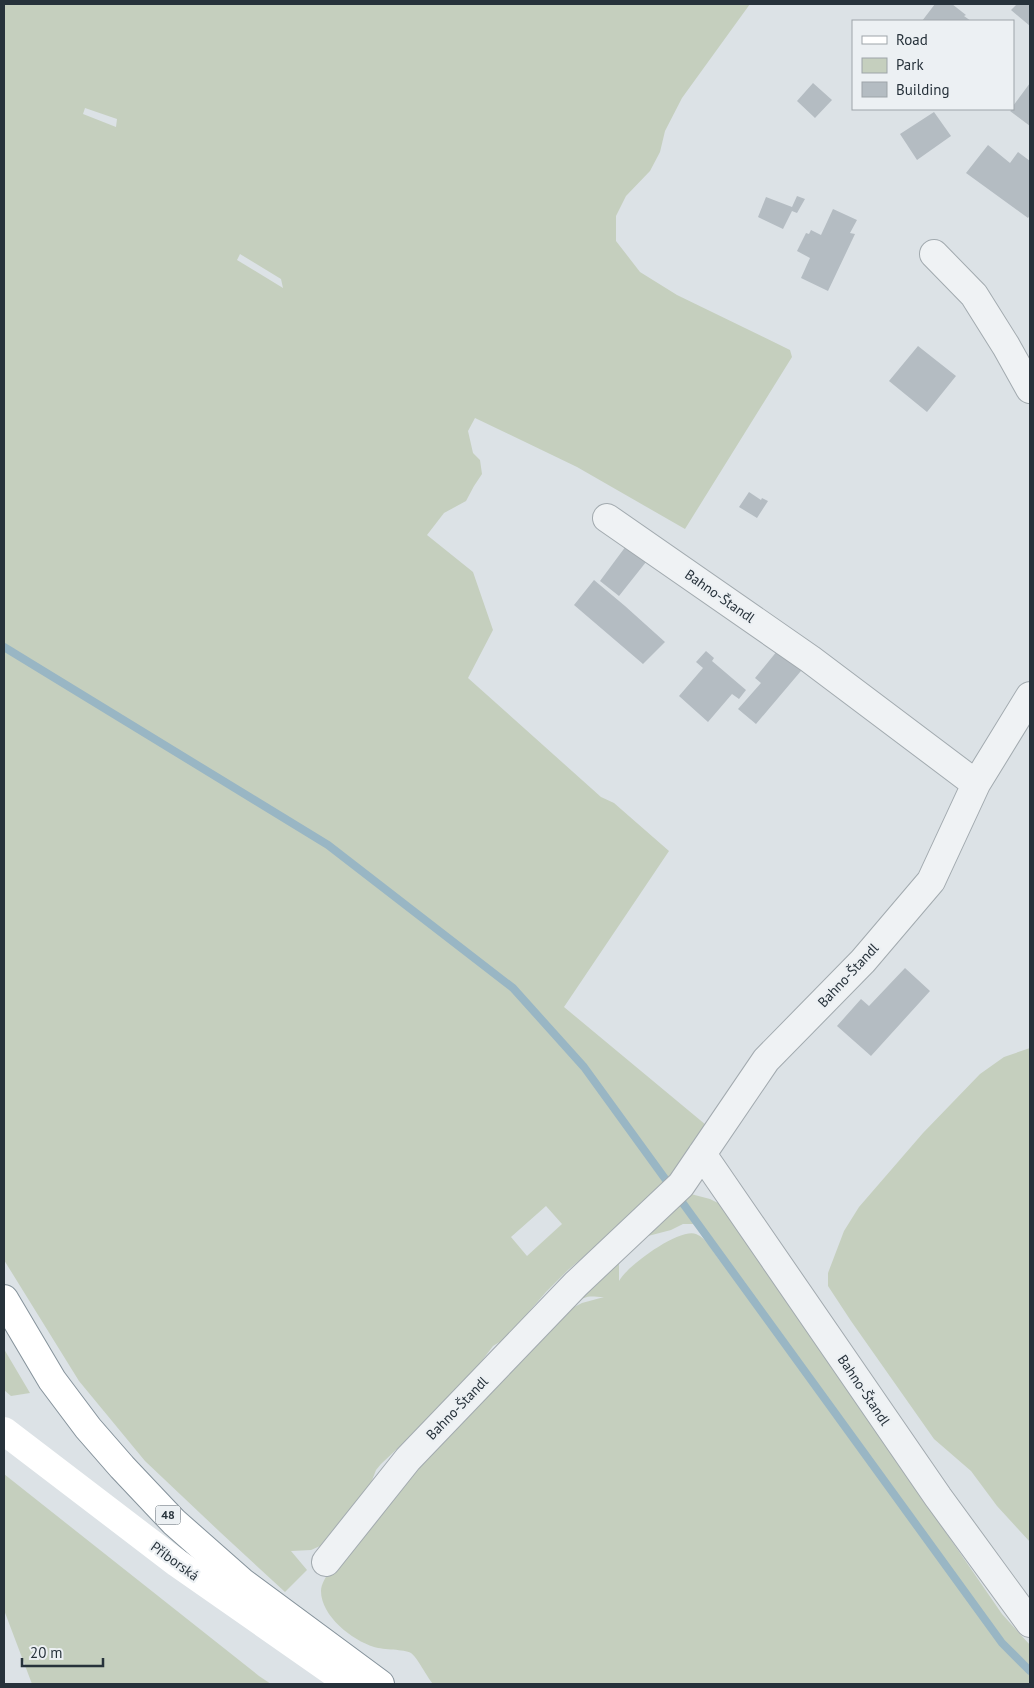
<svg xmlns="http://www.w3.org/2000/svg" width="1034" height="1688" viewBox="0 0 1034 1688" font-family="'PT Sans',sans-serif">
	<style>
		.green { fill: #c5cfbe; fill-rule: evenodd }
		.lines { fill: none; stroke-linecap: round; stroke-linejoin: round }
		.stream { stroke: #99b6c4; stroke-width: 8 }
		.building { fill: #b4bcc2 }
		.street-casing { stroke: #a2aaaf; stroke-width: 30 }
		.highway-casing { stroke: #85929b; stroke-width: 30 }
		.street { stroke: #eff2f4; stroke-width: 28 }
		.secondary { stroke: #fff; stroke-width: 28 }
		.highway { stroke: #fff; stroke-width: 28 }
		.labels { text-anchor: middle; stroke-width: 4.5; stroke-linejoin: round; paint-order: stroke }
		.shield { fill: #ecf0f3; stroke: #626b72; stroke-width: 1 }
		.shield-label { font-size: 12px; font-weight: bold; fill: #27323b }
		.street-label { font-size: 14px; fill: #27323b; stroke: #ecf0f3 }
	</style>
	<rect width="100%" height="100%" fill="#dce2e6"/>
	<!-- green -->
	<path class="green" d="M 4,4 L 750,4 L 682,98 L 665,131 L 660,152 L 650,171 L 626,196 L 616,216 L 616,241 L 640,272 L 677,295 L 790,350 L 792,357 L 685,529 L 577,467 L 475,418 L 468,431 L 473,453 L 480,460 L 482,474 L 474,486 L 466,501 L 444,513 L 427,535 L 473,572 L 493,630 L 468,678 L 601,797 L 614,803 L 669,851 L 564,1007 L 706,1125 L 673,1177 L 615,1230 L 568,1270 L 546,1292 L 506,1338 L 493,1346 L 481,1362 L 416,1431 L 381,1464 L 376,1470 L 371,1483 L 320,1546 L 311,1550 L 291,1551 L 307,1570 L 285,1592 L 220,1532 L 145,1461 L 79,1381 L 4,1260 ZM 85,108 L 117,119 L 116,127 L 83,114 ZM 240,254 L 281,279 L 283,288 L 237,260 ZM 546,1206 L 562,1224 L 527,1256 L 511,1237 Z
		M 1030,1048 L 1030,1542 L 997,1506 L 971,1471 L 934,1439 L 851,1321 L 828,1286 L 828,1273 L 844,1231 L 859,1207 L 923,1133 L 980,1074 L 1004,1057 Z
		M 687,1193 L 710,1199 L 720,1204 L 1002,1614 L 1030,1645 L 1030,1684 L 433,1684 C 427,1677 417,1657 411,1653 C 404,1649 384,1650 374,1647 C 352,1640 321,1616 321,1591 C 321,1584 326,1577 330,1570 L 454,1421 L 572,1308 L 582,1303 L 604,1297 C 586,1296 588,1295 571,1305 ZM 683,1224 L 693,1224 L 696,1226 L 721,1262 C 714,1254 707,1238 696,1234 C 679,1228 627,1266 619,1281 L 619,1264 L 623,1257 L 648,1236 L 671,1230 Z
		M 4,1349 L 30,1393 L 11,1396 L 4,1390 Z
		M 4,1474 L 259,1676 L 271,1684 L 32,1684 L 4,1610 Z"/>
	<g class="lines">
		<!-- stream -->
		<path class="stream" d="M 4,647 L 328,845 L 513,988 L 584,1067 L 1002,1643 L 1030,1671"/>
	</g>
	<!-- building -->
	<path class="building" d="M 935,4 L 952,4 L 966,15 L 964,16 L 971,21 L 922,21 Z
		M 1017,4 L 1030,4 L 1030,26 L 1011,10 Z
		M 813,83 L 832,100 L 815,118 L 797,101 Z
		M 1030,83 L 1030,126 L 1010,111 L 1013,109 L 1013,106 Z
		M 934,112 L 951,136 L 917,160 L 900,134 Z
		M 988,145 L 1010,163 L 1018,152 L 1030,161 L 1030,215 L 1028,218 L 966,173 Z
		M 797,196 L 805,199 L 797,213 L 792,211 L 783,229 L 758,217 L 766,197 L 792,207 Z
		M 833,209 L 857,220 L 850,233 L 855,234 L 828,291 L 801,278 L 810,258 L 797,251 L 806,233 L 809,234 L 811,230 L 821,235 Z
		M 918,346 L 956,376 L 927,412 L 889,381 Z
		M 749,492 L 761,500 L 762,498 L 768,501 L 757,518 L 739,507 Z
		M 626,546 L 646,562 L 619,596 L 600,581 Z
		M 594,580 L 625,606 L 665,642 L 643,664 L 574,605 Z
		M 782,645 L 806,665 L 756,724 L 738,709 L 761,683 L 755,678 Z
		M 706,651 L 714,658 L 712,661 L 746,690 L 739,699 L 732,694 L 708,722 L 679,696 L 703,668 L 696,662 Z
		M 905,968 L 930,991 L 871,1056 L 837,1026 L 861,999 L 869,1006 Z"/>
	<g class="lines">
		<!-- street casing -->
		<g class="street-casing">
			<path id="street" d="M 934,254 L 974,295 L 1006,346 L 1030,389
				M 607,518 L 810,659 L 976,784
				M 702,1154 L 938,1497 L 1030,1623
				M 326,1562 L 408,1459 L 576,1284 L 681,1185 L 766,1060 L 863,961 L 931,881 L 976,784 L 1030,696"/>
		</g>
		<!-- highway casing -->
		<g class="highway-casing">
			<path id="highway" d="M 4,1299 L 52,1380 L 88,1428 L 122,1467 L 174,1522 L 242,1582 L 380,1684"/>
		</g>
		<!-- street -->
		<use href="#street" class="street"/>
		<!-- secondary -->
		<path class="secondary" d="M 4,1431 L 177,1563 L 350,1684"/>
		<!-- highway -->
		<use href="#highway" class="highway"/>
	</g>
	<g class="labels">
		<!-- shield labels -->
		<rect class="shield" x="155.5" y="1505.5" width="25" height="19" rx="4"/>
		<g class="shield-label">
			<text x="168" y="1519">48</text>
		</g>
		<!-- street labels -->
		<g class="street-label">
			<text transform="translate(720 596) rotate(35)" y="5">Bahno-Štandl</text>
			<text transform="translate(848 975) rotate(-47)" y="5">Bahno-Štandl</text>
			<text transform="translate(864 1390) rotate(56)" y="5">Bahno-Štandl</text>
			<text transform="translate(457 1408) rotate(-46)" y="5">Bahno-Štandl</text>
			<text transform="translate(175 1561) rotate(36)" y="5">Příborská</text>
		</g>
	</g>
	<!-- border -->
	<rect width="1034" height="1688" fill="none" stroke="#27323b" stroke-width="10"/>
	<!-- legend -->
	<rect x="852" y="20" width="162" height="90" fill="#ecf0f3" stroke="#9da4a9"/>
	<rect x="862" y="36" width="25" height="8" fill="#ffffff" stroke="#9da4a9"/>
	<text x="896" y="45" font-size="15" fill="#27323b">Road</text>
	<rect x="862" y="58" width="25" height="15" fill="#c5cfbe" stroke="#9da4a9"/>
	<text x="896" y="70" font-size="15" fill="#27323b">Park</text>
	<rect x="862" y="82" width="25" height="15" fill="#b4bcc2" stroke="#9da4a9"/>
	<text x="896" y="95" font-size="15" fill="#27323b">Building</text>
	<!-- scale -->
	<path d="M22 1658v8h81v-8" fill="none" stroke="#27323b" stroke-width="2.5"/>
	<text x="30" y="1658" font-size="15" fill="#27323b" stroke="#ecf0f3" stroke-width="4" paint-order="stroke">20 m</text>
</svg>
